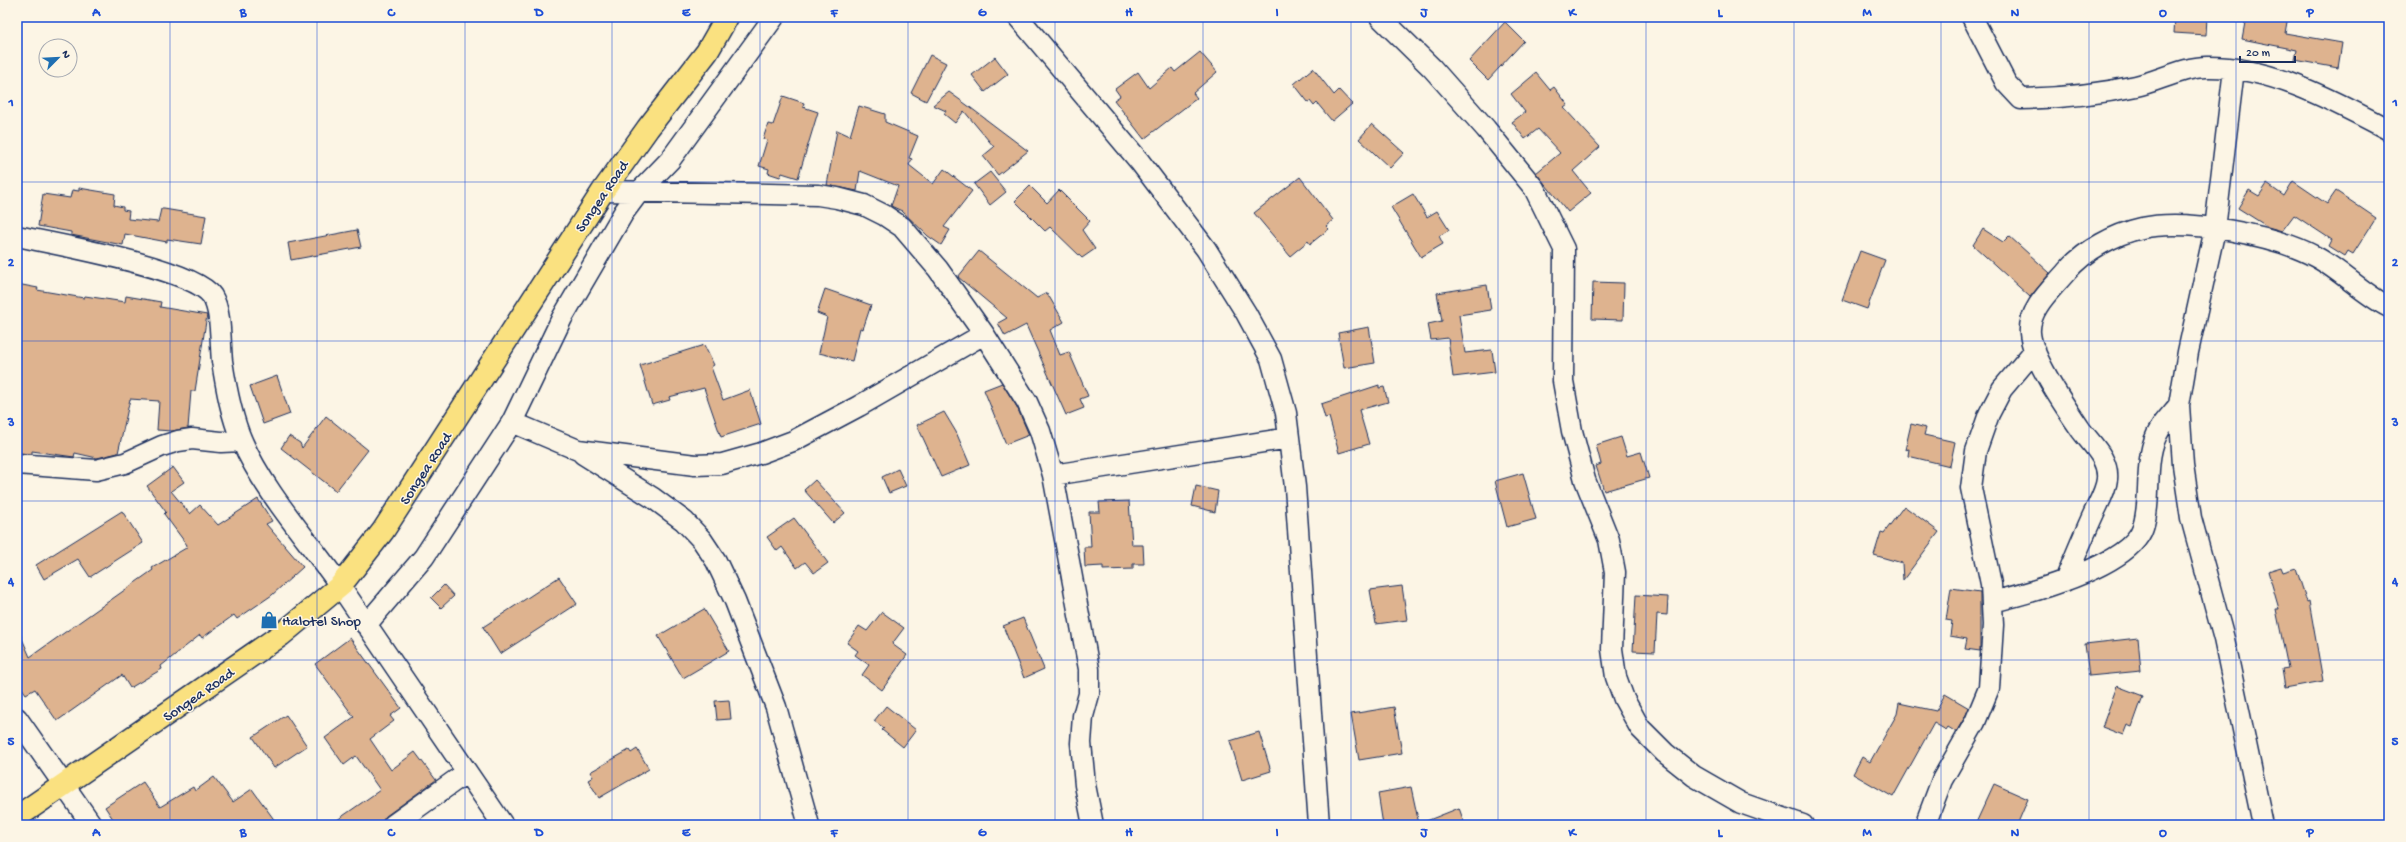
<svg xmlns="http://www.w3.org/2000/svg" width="2406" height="842" viewBox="0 0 2406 842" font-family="'Gochi Hand',sans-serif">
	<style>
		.building { fill: #deb38f; stroke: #1b2f5e }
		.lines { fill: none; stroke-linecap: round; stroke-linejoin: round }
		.minor-casing { stroke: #1b2f5e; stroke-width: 23 }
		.trunk-casing { stroke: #1b2f5e; stroke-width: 25 }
		.minor { stroke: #fcf5e5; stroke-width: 20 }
		.trunk { stroke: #fae180; stroke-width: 22 }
		.grid { fill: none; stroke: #1d4ed8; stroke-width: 1; stroke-opacity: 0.55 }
		.labels { text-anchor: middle; stroke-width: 3; stroke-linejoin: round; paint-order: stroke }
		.street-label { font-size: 15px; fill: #1b2f5e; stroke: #fcf5e5 }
		.poi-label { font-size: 15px; fill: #1b2f5e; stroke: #fcf5e5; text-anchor: start }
		.neatline { fill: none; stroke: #1d4ed8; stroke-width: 1.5 }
		.grid-label { font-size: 13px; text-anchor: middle; font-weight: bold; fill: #1d4ed8 }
	</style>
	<rect width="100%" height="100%" fill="#fcf5e5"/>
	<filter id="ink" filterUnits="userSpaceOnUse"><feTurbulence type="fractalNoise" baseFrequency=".025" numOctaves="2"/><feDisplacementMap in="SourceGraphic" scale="8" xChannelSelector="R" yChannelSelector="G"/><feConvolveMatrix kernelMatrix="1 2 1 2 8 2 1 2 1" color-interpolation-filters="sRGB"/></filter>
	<g filter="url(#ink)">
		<!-- building -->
		<path class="building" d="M 2175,17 L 2207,17 L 2206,35 L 2174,33 Z
			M 2246,17 L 2262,17 L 2287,22 L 2285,33 L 2342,43 L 2338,68 L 2295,60 L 2297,50 L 2242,39 Z
			M 1505,22 L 1524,41 L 1488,80 L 1469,61 Z
			M 1200,52 L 1217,72 L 1193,93 L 1197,98 L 1144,139 L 1114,100 L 1120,96 L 1115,89 L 1138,72 L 1149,88 L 1172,68 L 1175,72 Z
			M 930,55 L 946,63 L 926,101 L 911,93 Z
			M 995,57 L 1008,74 L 985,92 L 972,75 Z
			M 1313,68 L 1334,95 L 1339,90 L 1352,104 L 1332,121 L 1317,103 L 1314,106 L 1310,101 L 1308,102 L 1294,84 Z
			M 1536,73 L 1550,90 L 1554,87 L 1568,105 L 1564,108 L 1600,147 L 1573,171 L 1591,193 L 1568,212 L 1536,173 L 1560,153 L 1538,129 L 1525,139 L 1512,122 L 1525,112 L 1511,94 Z
			M 949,92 L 967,105 L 1028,151 L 998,175 L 983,156 L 994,147 L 964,111 L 955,123 L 944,114 L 946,111 L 933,105 Z
			M 783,96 L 804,103 L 803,107 L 818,112 L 798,178 L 782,173 L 780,177 L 768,173 L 769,169 L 759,166 L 767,140 L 763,139 L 768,124 L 773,125 Z
			M 859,106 L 885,114 L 885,122 L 918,136 L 909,158 L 912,159 L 909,165 L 933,184 L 944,169 L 972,191 L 944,227 L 950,230 L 941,245 L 928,236 L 902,211 L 891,206 L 898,186 L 860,171 L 857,191 L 827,185 L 837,130 L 850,136 Z
			M 1372,124 L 1404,153 L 1390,168 L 1359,139 Z
			M 990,172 L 1006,192 L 990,205 L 974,184 Z
			M 1300,177 L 1333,220 L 1326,226 L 1329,229 L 1310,244 L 1308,241 L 1290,256 L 1254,213 Z
			M 2293,181 L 2327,204 L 2336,191 L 2376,218 L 2353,254 L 2348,251 L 2345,256 L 2329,246 L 2332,240 L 2294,215 L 2282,231 L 2268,227 L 2238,208 L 2249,190 L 2259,196 L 2267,184 L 2284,196 Z
			M 1030,186 L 1047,203 L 1059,190 L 1090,221 L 1082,230 L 1095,249 L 1082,258 L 1050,227 L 1045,231 L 1015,201 Z
			M 79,188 L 115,194 L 114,205 L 123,207 L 123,210 L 129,211 L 128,219 L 158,222 L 161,209 L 164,209 L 206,216 L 201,244 L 167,239 L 167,242 L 125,234 L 123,245 L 71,235 L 71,232 L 38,226 L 43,194 L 70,198 L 72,190 L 79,191 Z
			M 1413,194 L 1427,217 L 1437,211 L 1449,230 L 1439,236 L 1443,244 L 1421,257 L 1391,207 Z
			M 1983,229 L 2003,242 L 2009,236 L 2050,273 L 2030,297 L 1973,245 Z
			M 357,230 L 361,247 L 291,260 L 288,243 Z
			M 979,251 L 1037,298 L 1047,293 L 1064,322 L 1050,330 L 1060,355 L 1069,352 L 1088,396 L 1080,399 L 1084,408 L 1066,415 L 1026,325 L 1005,336 L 998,323 L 1007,318 L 958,277 Z
			M 1860,251 L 1885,260 L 1867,309 L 1842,300 Z
			M 1593,282 L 1624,283 L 1623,320 L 1592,319 Z
			M 17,284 L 38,288 L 37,290 L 84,298 L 85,296 L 125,302 L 126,296 L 161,302 L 160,307 L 207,315 L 195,391 L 191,391 L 188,428 L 172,431 L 157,430 L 159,401 L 130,399 L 118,453 L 97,458 L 75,453 L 74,457 L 32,451 L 32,454 L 17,453 Z
			M 1487,285 L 1491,310 L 1459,315 L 1465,353 L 1492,350 L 1495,372 L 1453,377 L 1448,338 L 1431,340 L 1428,324 L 1442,321 L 1437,293 Z
			M 825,289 L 871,305 L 863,329 L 860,328 L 852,361 L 819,353 L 827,317 L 817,313 Z
			M 1369,327 L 1375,363 L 1344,368 L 1338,333 Z
			M 704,345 L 714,365 L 711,367 L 723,400 L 750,390 L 761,424 L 721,437 L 704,388 L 669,397 L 670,400 L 652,405 L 640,365 Z
			M 277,376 L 290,414 L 263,424 L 250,386 Z
			M 1002,383 L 1017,407 L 1029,435 L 1006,444 L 984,390 Z
			M 1379,385 L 1379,388 L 1384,387 L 1388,402 L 1359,410 L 1369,444 L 1339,453 L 1329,417 L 1325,418 L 1321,404 Z
			M 944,412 L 956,432 L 970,465 L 941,477 L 917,425 Z
			M 326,416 L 368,450 L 336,491 L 281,448 L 289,436 L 300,443 L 302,448 Z
			M 1911,424 L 1926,428 L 1924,435 L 1955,442 L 1950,466 L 1908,456 L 1909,449 L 1905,450 Z
			M 1621,437 L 1627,456 L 1641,452 L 1649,478 L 1604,491 L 1596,466 L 1601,464 L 1596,445 Z
			M 173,467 L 184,482 L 171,491 L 190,514 L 200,505 L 218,525 L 258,499 L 272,521 L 266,524 L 303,567 L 272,595 L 237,619 L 234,615 L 202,638 L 200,635 L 161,666 L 162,669 L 130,688 L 122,675 L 57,721 L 35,689 L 26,694 L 17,681 L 17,627 L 30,657 L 153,570 L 152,568 L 186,548 L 187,545 L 164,514 L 166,512 L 147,486 Z
			M 898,469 L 906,486 L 889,493 L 882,477 Z
			M 1523,473 L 1536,519 L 1507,527 L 1495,481 Z
			M 815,480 L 845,513 L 833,523 L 804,490 Z
			M 1196,486 L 1218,491 L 1215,512 L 1192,506 Z
			M 1129,501 L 1132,545 L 1143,545 L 1144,564 L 1133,564 L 1133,569 L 1103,570 L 1103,566 L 1085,567 L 1084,547 L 1091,547 L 1089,512 L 1100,512 L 1099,502 Z
			M 1904,506 L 1939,532 L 1903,580 L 1902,563 L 1874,555 L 1881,532 L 1884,533 Z
			M 122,511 L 143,543 L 90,577 L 78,559 L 44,579 L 36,565 Z
			M 794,518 L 828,563 L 814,573 L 805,562 L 797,568 L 782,547 L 777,551 L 767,537 Z
			M 2281,567 L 2283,572 L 2296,568 L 2307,602 L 2309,601 L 2323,681 L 2285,688 L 2282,669 L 2288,668 L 2276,609 L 2279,609 L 2268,571 Z
			M 559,577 L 577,604 L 500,654 L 483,627 Z
			M 444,585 L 454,596 L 441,608 L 431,598 Z
			M 1402,586 L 1407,620 L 1376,624 L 1370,590 Z
			M 1951,588 L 1980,592 L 1980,651 L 1965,649 L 1967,639 L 1950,636 L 1952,621 L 1946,620 Z
			M 1636,595 L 1668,597 L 1667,615 L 1657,614 L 1655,652 L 1633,651 Z
			M 704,609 L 729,651 L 683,678 L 658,636 Z
			M 882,612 L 904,628 L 892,644 L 907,655 L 882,690 L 862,675 L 869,665 L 855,655 L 858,651 L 847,643 L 859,626 L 867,631 Z
			M 1023,618 L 1044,669 L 1024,678 L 1003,626 Z
			M 350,638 L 401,708 L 390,716 L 394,721 L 370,739 L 391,770 L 415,752 L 436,780 L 386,816 L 382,825 L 330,825 L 380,790 L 356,756 L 344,765 L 325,738 L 354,717 L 315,664 Z
			M 2138,638 L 2141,671 L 2089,676 L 2085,644 Z
			M 2117,686 L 2143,696 L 2132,727 L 2127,725 L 2123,735 L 2102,727 Z
			M 1945,694 L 1969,708 L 1965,717 L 1956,732 L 1948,727 L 1946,730 L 1934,723 L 1893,797 L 1853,774 L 1862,757 L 1870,762 L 1897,714 L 1899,703 L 1936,711 Z
			M 729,700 L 731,719 L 717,720 L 715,701 Z
			M 886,706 L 916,730 L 903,747 L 882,730 L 884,728 L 874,721 Z
			M 1394,707 L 1402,753 L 1359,760 L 1351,714 Z
			M 286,715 L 307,746 L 274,768 L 253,737 Z
			M 1259,732 L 1271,771 L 1242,780 L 1230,741 Z
			M 637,749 L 649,769 L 599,798 L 588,780 L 593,777 L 590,772 L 629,750 L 631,753 Z
			M 214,777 L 233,802 L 252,789 L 278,825 L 117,825 L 105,807 L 143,782 L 160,807 L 193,787 L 195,791 Z
			M 1994,784 L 2028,799 L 2017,825 L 1975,825 Z
			M 1411,787 L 1419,824 L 1459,808 L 1465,825 L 1383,825 L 1378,793 Z"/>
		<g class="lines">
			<!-- minor casing -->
			<g class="minor-casing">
				<path id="minor" d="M 1018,17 L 1140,162 L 1206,249 L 1246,313 L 1271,359 L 1286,413 L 1295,487 L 1319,825
					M 1380,17 L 1432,68 L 1486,129 L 1534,188 L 1564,249 L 1563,381 L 1572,431 L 1585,480 L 1609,540 L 1615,572 L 1612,649 L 1616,677 L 1624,699 L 1640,728 L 1665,753 L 1694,776 L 1741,803 L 1803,825
					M 1972,17 L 2006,83 L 2021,99 C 2059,98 2099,94 2136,86 C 2159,81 2183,67 2207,67 C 2270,66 2334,101 2389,130
					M 2234,69 L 2215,229 L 2188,352 L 2179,405 L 2183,465 L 2191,518 L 2224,639 L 2263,825
					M 603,191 L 818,195 L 837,198 L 864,205 L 884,215 L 902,227 L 938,269 L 984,334 L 1027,402 L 1040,431 L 1053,475 L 1089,669 L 1089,694 L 1083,716 L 1081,743 L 1085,785 L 1093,825
					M 17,236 C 54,244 193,268 212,296 C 222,312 220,343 222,361 C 226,387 231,416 242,441 C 264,492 309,541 341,587 C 395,666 449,746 503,825
					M 512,422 L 578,450 L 695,465 L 722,464 L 761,453 L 793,441 L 859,406 L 984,334
					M 583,454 L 653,498 L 684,521 L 702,540 L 716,561 L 735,601 L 776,707 L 809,825
					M 17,464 L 96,470 L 125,463 L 162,446 L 178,441 L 192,439 L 221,442 L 242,441
					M 1053,475 L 1289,438
					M 2065,581 C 2074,559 2083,537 2093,515 C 2098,504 2106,491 2107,479 C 2109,459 2092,445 2081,430 C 2066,408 2032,359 2030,333 C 2028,309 2052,289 2067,271 C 2085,250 2115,234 2142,228 C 2187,218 2275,235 2316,257 C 2342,271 2363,294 2389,307
					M 1992,602 C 2029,593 2131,566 2143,527 C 2153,497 2142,457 2160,429 C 2165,420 2173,413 2179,405
					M 366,625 L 424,557 L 512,422 L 562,318 L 624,212 L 639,192 L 670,160 L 774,17
					M 17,718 L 92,825
					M 393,825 L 467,772
					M 1925,825 L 1942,780 L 1975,722 L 1989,688 L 1993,625 L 1991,584 L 1971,488 L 1976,451 L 1989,414 L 2002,389 L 2035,350"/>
			</g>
			<!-- trunk casing -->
			<g class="trunk-casing">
				<path id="trunk" d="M 17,817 L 281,635 L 340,586 L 383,531 L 603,191 L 648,128 L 707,52 L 727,17"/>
			</g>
			<!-- minor -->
			<use href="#minor" class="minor"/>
			<!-- trunk -->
			<use href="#trunk" class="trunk"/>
		</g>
	</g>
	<!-- grid -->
	<path class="grid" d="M 170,17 L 170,825M 317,17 L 317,825M 465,17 L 465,825M 612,17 L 612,825M 760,17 L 760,825M 908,17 L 908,825M 1055,17 L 1055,825M 1203,17 L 1203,825M 1351,17 L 1351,825M 1498,17 L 1498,825M 1646,17 L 1646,825M 1794,17 L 1794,825M 1941,17 L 1941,825M 2089,17 L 2089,825M 2236,17 L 2236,825M 17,182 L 2389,182M 17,341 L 2389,341M 17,501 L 2389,501M 17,660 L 2389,660"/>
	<!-- icons -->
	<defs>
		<g id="shop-bare" transform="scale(1.38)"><path d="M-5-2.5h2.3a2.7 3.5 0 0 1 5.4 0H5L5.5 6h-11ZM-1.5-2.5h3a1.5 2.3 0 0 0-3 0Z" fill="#1f6fb2" stroke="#fcf5e5" stroke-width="2.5" paint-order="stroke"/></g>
	</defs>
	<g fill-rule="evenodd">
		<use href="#shop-bare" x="269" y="620"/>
	</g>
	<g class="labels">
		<!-- street labels -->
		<g class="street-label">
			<text transform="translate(601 196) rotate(-56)" y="5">Songea Road</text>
			<text transform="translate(425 468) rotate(-57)" y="5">Songea Road</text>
			<text transform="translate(198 694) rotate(-35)" y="5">Songea Road</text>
		</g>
		<!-- poi labels -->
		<g class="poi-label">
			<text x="282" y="625">Halotel Shop</text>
		</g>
	</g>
	<!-- margin -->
	<rect width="2406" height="842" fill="none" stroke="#fcf5e5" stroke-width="44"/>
	<!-- north arrow -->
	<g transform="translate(58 58) rotate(66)"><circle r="19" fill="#fcf5e5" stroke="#a2a6af"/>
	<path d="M0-3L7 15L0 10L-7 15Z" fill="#1f6fb2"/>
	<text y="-6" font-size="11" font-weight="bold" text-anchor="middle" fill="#1b2f5e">N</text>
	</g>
	<!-- scale -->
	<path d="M2240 56v6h55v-6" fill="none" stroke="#1b2f5e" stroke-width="2"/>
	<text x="2246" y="56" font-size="12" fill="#1b2f5e" stroke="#fcf5e5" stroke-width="3" paint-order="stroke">20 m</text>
	<rect x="22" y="22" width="2362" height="798" class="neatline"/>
	<g class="grid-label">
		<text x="96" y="16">A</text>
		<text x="243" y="16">B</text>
		<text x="391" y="16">C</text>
		<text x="539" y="16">D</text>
		<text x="686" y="16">E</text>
		<text x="834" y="16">F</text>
		<text x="982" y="16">G</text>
		<text x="1129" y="16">H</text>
		<text x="1277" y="16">I</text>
		<text x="1424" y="16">J</text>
		<text x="1572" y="16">K</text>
		<text x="1720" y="16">L</text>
		<text x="1867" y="16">M</text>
		<text x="2015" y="16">N</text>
		<text x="2163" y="16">O</text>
		<text x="2310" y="16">P</text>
		<text x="11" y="106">1</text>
		<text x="2395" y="106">1</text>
		<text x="11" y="266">2</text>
		<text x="2395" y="266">2</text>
		<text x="11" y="426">3</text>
		<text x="2395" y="426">3</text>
		<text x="11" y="585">4</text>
		<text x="2395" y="585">4</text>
		<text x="11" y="745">5</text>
		<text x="2395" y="745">5</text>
		<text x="96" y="836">A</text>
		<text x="243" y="836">B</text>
		<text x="391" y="836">C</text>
		<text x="539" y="836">D</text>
		<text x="686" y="836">E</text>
		<text x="834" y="836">F</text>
		<text x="982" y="836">G</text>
		<text x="1129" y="836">H</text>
		<text x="1277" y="836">I</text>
		<text x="1424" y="836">J</text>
		<text x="1572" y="836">K</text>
		<text x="1720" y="836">L</text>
		<text x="1867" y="836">M</text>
		<text x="2015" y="836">N</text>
		<text x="2163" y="836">O</text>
		<text x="2310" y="836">P</text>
	</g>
</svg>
